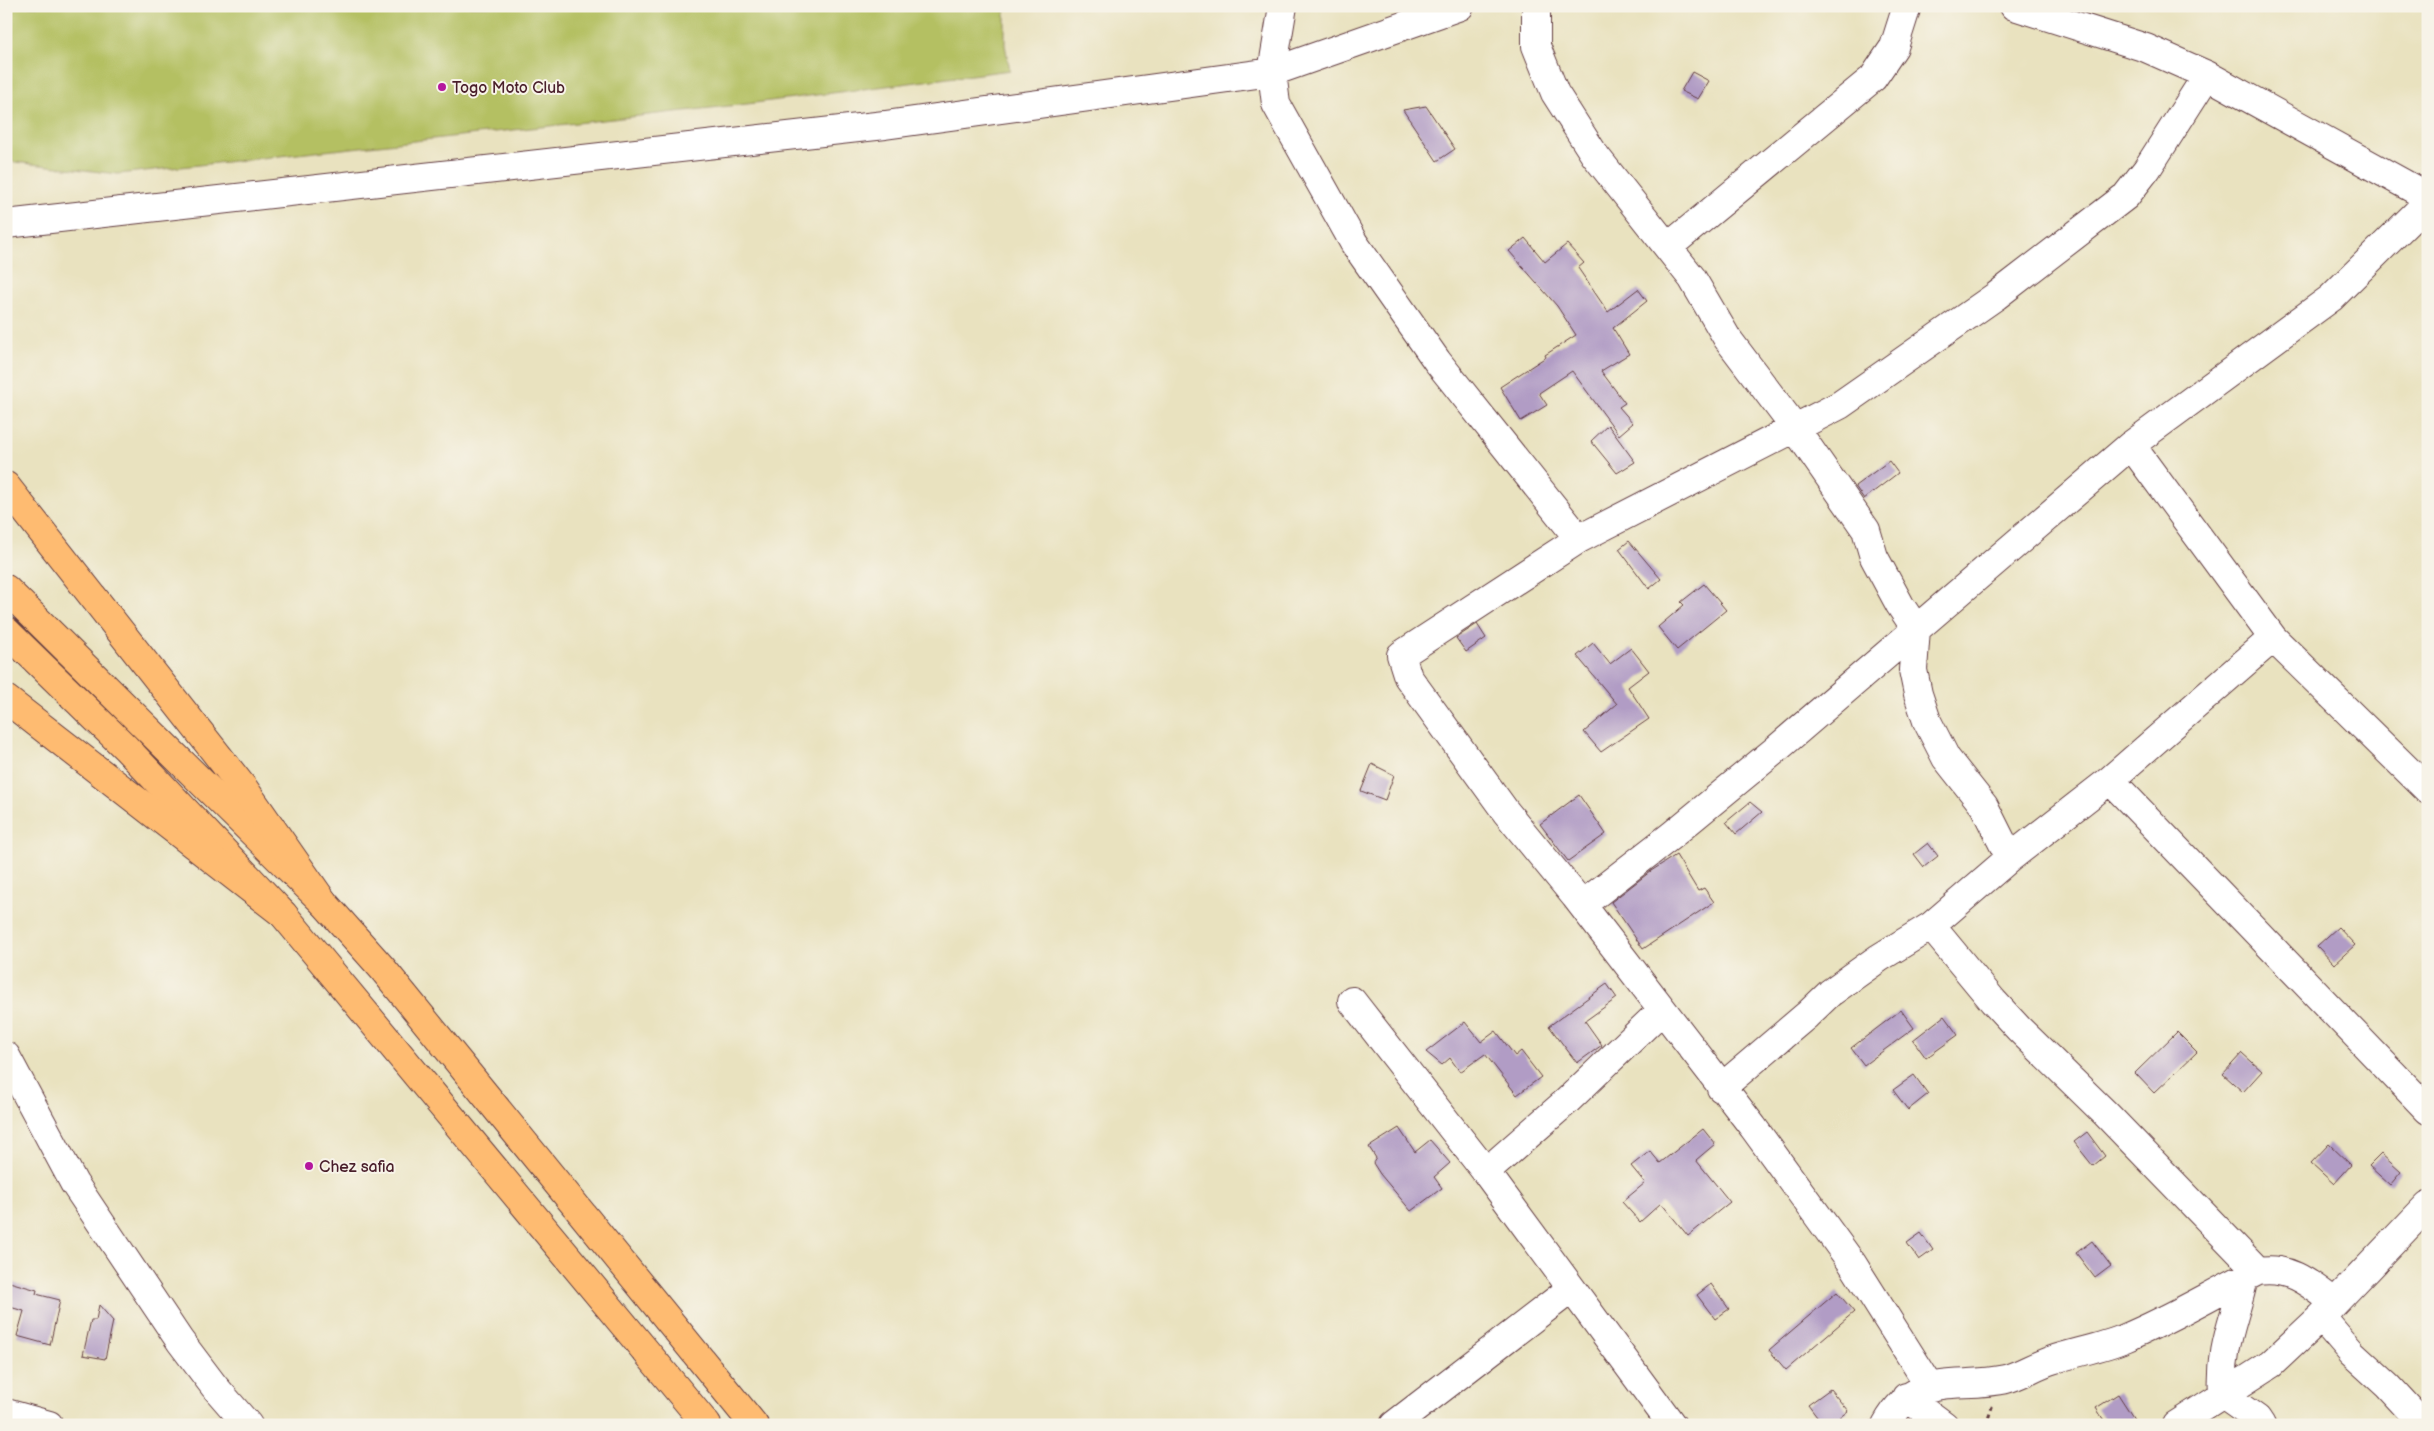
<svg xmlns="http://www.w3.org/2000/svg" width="2434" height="1431" viewBox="0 0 2434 1431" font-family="'Balsamiq Sans',sans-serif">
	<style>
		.pitch { fill: #b4c062; stroke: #7f7046 }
		.building { fill: #b19cc5 }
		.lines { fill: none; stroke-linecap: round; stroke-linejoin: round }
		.minor-casing { stroke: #623c41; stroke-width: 30 }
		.major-casing { stroke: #623c41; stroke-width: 30 }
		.highway-casing { stroke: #623c41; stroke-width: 30 }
		.path { stroke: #623c41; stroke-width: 3; stroke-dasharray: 4 4; stroke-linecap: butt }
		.minor { stroke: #fff; stroke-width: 28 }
		.major { stroke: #febb71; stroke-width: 28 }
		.highway { stroke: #febb71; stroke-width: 28 }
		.poi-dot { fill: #b5179e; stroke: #f7f3e8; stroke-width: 2 }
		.labels { text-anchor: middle; stroke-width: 4; stroke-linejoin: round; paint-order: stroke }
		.poi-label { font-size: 16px; fill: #4a1f2b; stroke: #f7f3e8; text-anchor: start }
	</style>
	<rect width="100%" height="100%" fill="#f7f3e8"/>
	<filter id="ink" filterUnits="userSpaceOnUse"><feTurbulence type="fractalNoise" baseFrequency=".02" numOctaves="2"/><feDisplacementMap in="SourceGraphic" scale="10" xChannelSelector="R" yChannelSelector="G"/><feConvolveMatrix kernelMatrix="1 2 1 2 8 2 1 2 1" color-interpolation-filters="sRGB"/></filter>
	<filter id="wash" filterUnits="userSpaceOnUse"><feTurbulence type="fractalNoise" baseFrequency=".0096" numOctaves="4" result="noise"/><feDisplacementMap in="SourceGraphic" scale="20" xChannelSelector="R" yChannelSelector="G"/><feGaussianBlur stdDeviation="1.12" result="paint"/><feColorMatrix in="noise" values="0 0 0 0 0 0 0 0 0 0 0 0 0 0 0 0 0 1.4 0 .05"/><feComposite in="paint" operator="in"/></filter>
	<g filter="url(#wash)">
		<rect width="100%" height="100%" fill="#e9e2bf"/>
		<!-- pitch -->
		<path class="pitch" d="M 6,6 L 1005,6 L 1005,45 L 1010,70 L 747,104 L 118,174 L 6,161 Z"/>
		<g id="blocks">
			<!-- building -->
			<path class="building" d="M 1692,72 L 1709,81 L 1698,99 L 1681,91 Z
				M 1426,106 L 1455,149 L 1437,161 L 1403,110 Z
				M 1525,238 L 1545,262 L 1567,244 L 1584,263 L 1578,268 L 1608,312 L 1638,289 L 1647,301 L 1613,328 L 1629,354 L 1601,371 L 1625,403 L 1619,407 L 1633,423 L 1619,435 L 1572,371 L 1539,393 L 1547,405 L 1521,421 L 1500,387 L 1546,357 L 1545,355 L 1576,335 L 1557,306 L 1509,251 Z
				M 1608,425 L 1635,462 L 1617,473 L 1591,441 Z
				M 1889,461 L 1898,473 L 1864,499 L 1855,486 Z
				M 1629,541 L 1661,579 L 1649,589 L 1619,549 Z
				M 1704,584 L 1726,610 L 1677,650 L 1658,627 L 1684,605 L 1681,602 Z
				M 1477,624 L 1486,638 L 1466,652 L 1456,638 Z
				M 1593,643 L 1610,664 L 1631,648 L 1649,671 L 1628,687 L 1649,719 L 1601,752 L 1584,732 L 1617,704 L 1577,656 Z
				M 1372,764 L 1394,775 L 1385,800 L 1361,791 Z
				M 1579,795 L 1606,834 L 1568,861 L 1540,824 Z
				M 1750,802 L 1762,812 L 1736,834 L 1726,822 Z
				M 1928,843 L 1938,856 L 1924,867 L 1914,854 Z
				M 1676,855 L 1698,891 L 1704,888 L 1714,902 L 1643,949 L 1611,902 L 1651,871 Z
				M 2338,927 L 2355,945 L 2334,964 L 2317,946 Z
				M 1607,984 L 1617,998 L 1585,1021 L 1602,1045 L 1577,1063 L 1549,1026 Z
				M 1901,1010 L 1914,1028 L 1864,1065 L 1851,1048 Z
				M 1944,1016 L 1958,1035 L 1926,1058 L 1913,1040 Z
				M 1465,1022 L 1481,1042 L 1496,1031 L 1515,1056 L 1521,1051 L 1541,1077 L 1517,1095 L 1485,1054 L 1460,1072 L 1450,1058 L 1442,1065 L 1426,1052 Z
				M 2177,1032 L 2197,1052 L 2154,1093 L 2135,1073 Z
				M 2242,1053 L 2262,1071 L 2243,1092 L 2223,1074 Z
				M 1914,1075 L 1928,1094 L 1908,1110 L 1893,1090 Z
				M 1399,1128 L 1415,1152 L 1430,1140 L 1450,1163 L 1434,1177 L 1442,1188 L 1411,1211 L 1380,1174 L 1373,1163 L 1376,1158 L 1369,1147 Z
				M 1703,1129 L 1715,1144 L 1696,1160 L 1730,1202 L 1688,1236 L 1661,1203 L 1640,1222 L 1622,1202 L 1645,1183 L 1631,1166 L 1650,1151 L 1660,1163 Z
				M 2087,1132 L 2105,1156 L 2093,1166 L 2074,1142 Z
				M 2329,1144 L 2351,1165 L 2334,1184 L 2311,1163 Z
				M 2381,1154 L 2401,1172 L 2390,1185 L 2369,1166 Z
				M 1921,1233 L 1933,1250 L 1919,1260 L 1907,1243 Z
				M 2092,1241 L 2111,1266 L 2095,1278 L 2076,1253 Z
				M 6,1281 L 37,1290 L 36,1294 L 60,1300 L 50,1345 L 17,1336 L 24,1311 L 6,1306 Z
				M 1711,1284 L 1729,1309 L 1715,1319 L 1697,1295 Z
				M 1837,1292 L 1854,1312 L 1786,1370 L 1769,1350 Z
				M 99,1305 L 113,1321 L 105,1359 L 83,1355 L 91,1320 L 96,1320 Z
				M 1830,1389 L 1848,1411 L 1830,1425 L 1823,1425 L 1808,1405 Z
				M 2118,1394 L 2138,1425 L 2107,1425 L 2096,1408 Z"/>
		</g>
	</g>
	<g filter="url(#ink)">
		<use href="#blocks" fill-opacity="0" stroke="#623c41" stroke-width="1"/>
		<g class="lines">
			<!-- minor casing -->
			<g class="minor-casing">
				<path id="minor" d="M 1283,6 L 1272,72 L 1276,104 L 1354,243 L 1437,361 L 1579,539
					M 1536,6 L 1536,46 L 1555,93 L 1594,154 L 1692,278 L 1727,338 L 1795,428 L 1866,530 L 1874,557 L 1900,605 L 1916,629 L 1913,670 L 1918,694 L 1927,721 L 1946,758 L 1984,806 L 2010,858
					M 2014,6 L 2146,48 L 2207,75 L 2428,197
					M 6,224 L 885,125 L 1272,72 L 1460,6
					M 1668,247 L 1873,78 L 1894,47 L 1907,6
					M 2131,445 L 2273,638 L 2428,790
					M 2110,780 L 2428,1110
					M 1582,905 L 1672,835 L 1773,752 L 2131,445 L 2331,298 L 2428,202
					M 1931,926 L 1993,1001 L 2019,1029 L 2106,1114 L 2258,1271
					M 1352,1001 L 1486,1172 L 1672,1425
					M 6,1056 L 74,1183 L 180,1341 L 214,1386 L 248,1425
					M 1721,1088 L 1807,1015 L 1830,993 L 1879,958 L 1931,926 L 2010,858 L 2110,780 L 2273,638
					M 1486,1172 L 1567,1101 L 1662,1010
					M 2244,1278 C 2234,1323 2220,1346 2223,1395 L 2257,1419 L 2261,1425
					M 1929,1385 L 1852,1263 L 1753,1127 L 1575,896 L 1506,812 L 1408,677 L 1401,655 L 1579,539 L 1840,405 L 1996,296 L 2126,196 L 2147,169 L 2207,75
					M 1906,1397 L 1944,1425
					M 6,1413 L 49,1425
					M 1394,1425 L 1571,1289
					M 1886,1425 C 1916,1370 1955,1390 2006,1379 C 2021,1375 2036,1365 2052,1360 C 2076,1352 2101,1348 2125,1338 C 2171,1319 2213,1293 2258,1271 C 2290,1266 2310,1284 2334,1302
					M 2176,1425 L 2271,1364 L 2321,1317
					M 2424,1425 L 2388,1386 L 2352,1353 L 2321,1317 L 2428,1205"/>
			</g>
			<!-- major casing -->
			<g class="major-casing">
				<path id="major" d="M 6,589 L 324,903 L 382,968 L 754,1425
					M 6,631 L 126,748 L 283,914 L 707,1425"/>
			</g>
			<!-- highway casing -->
			<g class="highway-casing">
				<path id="highway" d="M 6,486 L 245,790 L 324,903
					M 6,699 L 283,914"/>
			</g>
			<!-- path -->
			<path class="path" d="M 1986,1425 L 1993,1404"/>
			<!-- minor -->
			<use href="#minor" class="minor"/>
			<!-- major -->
			<use href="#major" class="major"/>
			<!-- highway -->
			<use href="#highway" class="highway"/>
		</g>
	</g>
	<!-- markers -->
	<g class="poi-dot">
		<circle cx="442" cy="87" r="5"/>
		<circle cx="309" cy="1166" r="5"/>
	</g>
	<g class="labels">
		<!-- poi labels -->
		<g class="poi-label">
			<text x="452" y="93">Togo Moto Club</text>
			<text x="319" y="1172">Chez safia</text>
		</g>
	</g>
	<!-- margin -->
	<rect width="2434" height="1431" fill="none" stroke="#f7f3e8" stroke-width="25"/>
</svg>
